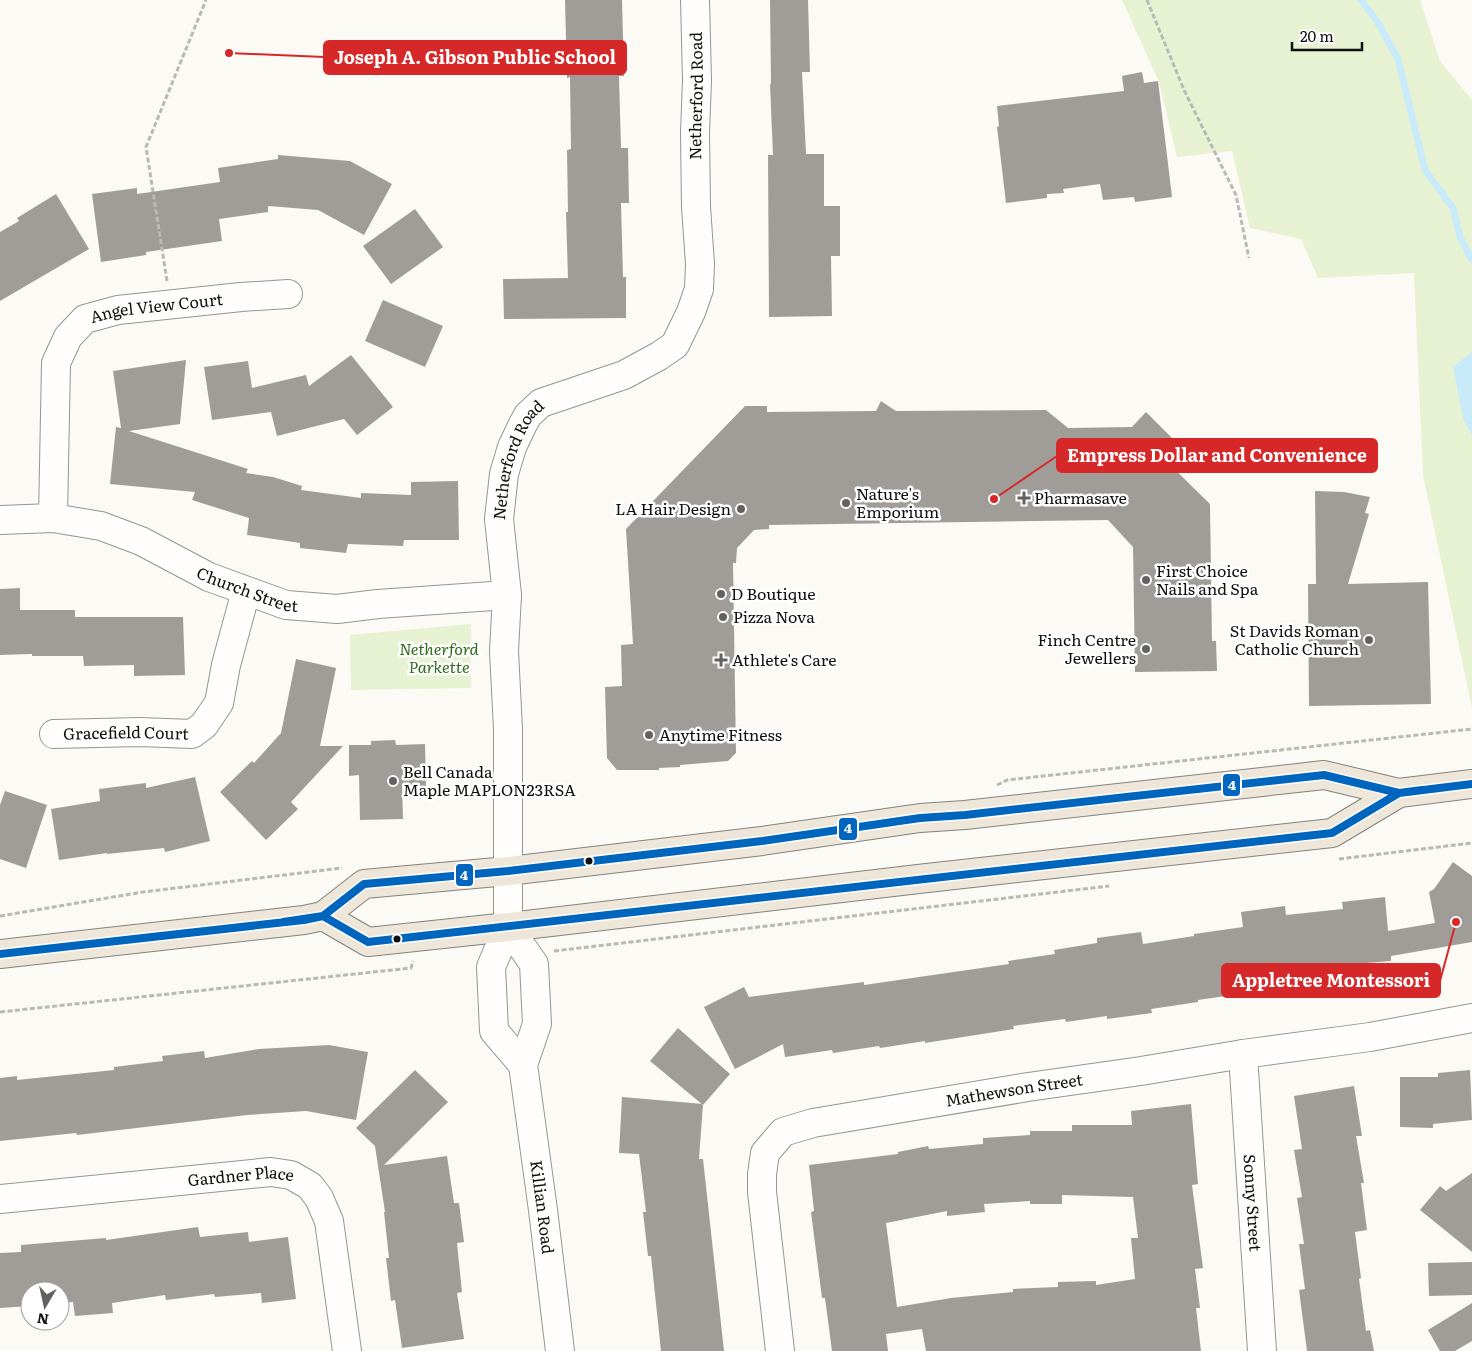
<svg xmlns="http://www.w3.org/2000/svg" width="1472" height="1351" viewBox="0 0 1472 1351" font-family="Literata,serif">
	<style>
		.green { fill: #e7f2d3 }
		.water { fill: #c9eaf8 }
		.lines { fill: none; stroke-linecap: round; stroke-linejoin: round }
		.stream { stroke: #c9eaf8; stroke-width: 7 }
		.building { fill: #a09d99; fill-rule: evenodd }
		.minor-casing { stroke: #969592; stroke-width: 30 }
		.major-casing { stroke: #83827f; stroke-width: 30 }
		.path { stroke: #b9b9b8; stroke-width: 3; stroke-dasharray: 5 2.5; stroke-linecap: butt }
		.minor { stroke: #fffefd; stroke-width: 28 }
		.major { stroke: #eee7d9; stroke-width: 28 }
		.bus-1-casing { stroke: #fff; stroke-width: 11 }
		.bus-1 { stroke: #0065bd; stroke-width: 8 }
		.poi-dot { fill: #62615f; stroke: #fff; stroke-width: 2 }
		.bus-dot { fill: #0f0f0f; stroke: #fff; stroke-width: 2 }
		.labels { text-anchor: middle; stroke-width: 5; stroke-linejoin: round; paint-order: stroke }
		.street-label { font-size: 16px; fill: #0f0f0f; stroke: #fff }
		.poi-label { font-size: 16px; fill: #0f0f0f; stroke: #fff; text-anchor: start }
		.park-label { font-size: 16px; font-style: italic; fill: #316b1c; stroke: #fff }
		.leader { fill: none; stroke: #d62828; stroke-width: 2 }
		.callout-dot { fill: #d62828; stroke: #fff; stroke-width: 2 }
		.callout { fill: #d62828; stroke: #d62828; stroke-width: 2 }
		.callout-label { font-size: 18px; text-anchor: middle; font-weight: bold; fill: #fff }
		.line-badge { stroke: #fff; stroke-width: 2 }
		.badge-label { font-size: 14px; text-anchor: middle; font-weight: bold; fill: #fff }
	</style>
	<rect width="100%" height="100%" fill="#fcfaf4"/>
	<!-- green -->
	<path class="green" d="M 1122,0 L 1420,0 L 1440,61 L 1472,100 L 1472,708 L 1423,475 L 1414,273 L 1318,278 L 1301,239 L 1250,228 L 1232,151 L 1177,157 L 1159,82 Z
		M 471,624 L 471,688 L 351,690 L 350,635 Z"/>
	<!-- water -->
	<path class="water" d="M 1472,352 L 1472,436 L 1463,419 L 1453,367 Z"/>
	<g class="lines">
		<!-- stream -->
		<path class="stream" d="M 1361,0 L 1377,21 L 1398,59 L 1425,170 L 1453,208 L 1460,237 L 1472,260"/>
	</g>
	<!-- building -->
	<path class="building" d="M 565,0 L 622,0 L 624,76 L 619,76 L 621,148 L 628,148 L 629,203 L 621,203 L 623,277 L 626,277 L 626,318 L 504,319 L 503,279 L 568,278 L 566,212 L 568,212 L 567,150 L 571,149 L 570,77 L 567,78 Z
		M 770,0 L 808,0 L 810,72 L 802,72 L 806,154 L 824,154 L 824,206 L 840,206 L 840,256 L 831,256 L 832,316 L 769,317 L 768,155 L 773,155 L 770,84 L 771,84 Z
		M 1142,72 L 1144,83 L 1158,81 L 1172,197 L 1135,202 L 1134,197 L 1103,200 L 1100,184 L 1063,189 L 1064,193 L 1047,194 L 1047,198 L 1006,203 L 997,127 L 999,126 L 997,106 L 1124,91 L 1122,76 Z
		M 278,155 L 350,161 L 392,184 L 364,235 L 318,210 L 268,206 L 268,212 L 219,219 L 222,241 L 146,252 L 146,255 L 101,262 L 92,194 L 137,188 L 137,194 L 220,182 L 218,168 L 278,159 Z
		M 56,194 L 89,249 L 0,301 L 0,232 L 19,221 L 17,218 Z
		M 415,209 L 443,247 L 391,284 L 363,246 Z
		M 383,300 L 443,326 L 425,367 L 365,341 Z
		M 351,355 L 393,407 L 357,435 L 344,419 L 277,436 L 271,412 L 212,420 L 204,367 L 248,361 L 252,388 L 306,375 L 309,386 Z
		M 186,360 L 180,424 L 129,431 L 248,469 L 246,473 L 273,477 L 302,486 L 301,490 L 361,498 L 361,493 L 411,495 L 411,482 L 458,481 L 459,540 L 404,540 L 403,546 L 348,544 L 346,553 L 300,548 L 300,543 L 247,535 L 249,518 L 192,500 L 195,492 L 110,484 L 116,427 L 121,428 L 113,371 Z
		M 881,401 L 896,411 L 1046,410 L 1068,428 L 1132,427 L 1146,412 L 1176,442 L 1161,456 L 1210,504 L 1212,641 L 1216,641 L 1217,671 L 1135,672 L 1133,547 L 1108,520 L 769,525 L 769,529 L 754,530 L 737,548 L 736,563 L 733,563 L 736,753 L 728,761 L 680,765 L 680,767 L 659,768 L 659,770 L 617,770 L 607,758 L 605,687 L 622,686 L 621,645 L 633,644 L 626,529 L 745,406 L 767,406 L 767,412 L 876,411 Z
		M 1315,491 L 1344,492 L 1370,497 L 1365,513 L 1369,514 L 1348,584 L 1428,582 L 1431,704 L 1309,706 L 1308,584 L 1316,584 Z
		M 20,588 L 20,610 L 75,610 L 75,617 L 183,617 L 185,675 L 134,676 L 134,665 L 84,666 L 83,656 L 32,656 L 32,654 L 0,655 L 0,589 Z
		M 296,659 L 336,668 L 320,746 L 343,746 L 291,802 L 298,809 L 266,840 L 220,792 L 252,761 L 254,763 L 281,733 Z
		M 395,740 L 396,745 L 425,744 L 426,786 L 402,787 L 403,819 L 360,820 L 359,775 L 349,776 L 349,745 L 371,745 L 371,741 Z
		M 195,777 L 210,841 L 165,852 L 164,848 L 107,854 L 107,853 L 59,860 L 51,809 L 100,801 L 99,789 L 146,783 L 146,788 Z
		M 5,791 L 47,805 L 26,868 L 0,859 L 0,805 Z
		M 1453,862 L 1472,876 L 1472,942 L 1391,956 L 1391,961 L 1342,965 L 1343,975 L 1245,988 L 1246,993 L 1198,1000 L 1198,1002 L 1151,1009 L 1152,1013 L 1107,1019 L 1107,1016 L 1066,1022 L 1065,1019 L 1013,1026 L 1014,1029 L 925,1043 L 925,1041 L 880,1048 L 879,1046 L 833,1053 L 832,1050 L 785,1057 L 783,1044 L 735,1069 L 704,1007 L 744,987 L 749,997 L 864,982 L 864,985 L 1009,964 L 1008,961 L 1055,954 L 1054,950 L 1097,943 L 1097,938 L 1141,932 L 1143,944 L 1194,936 L 1194,934 L 1243,927 L 1241,912 L 1285,906 L 1286,915 L 1343,909 L 1342,902 L 1385,897 L 1388,931 L 1435,923 L 1429,892 L 1434,889 Z
		M 678,1028 L 730,1074 L 703,1105 L 650,1061 Z
		M 329,1045 L 368,1052 L 356,1120 L 306,1111 L 247,1115 L 77,1135 L 76,1133 L 0,1141 L 0,1078 L 17,1076 L 17,1080 L 114,1070 L 114,1067 L 163,1061 L 162,1056 L 204,1051 L 205,1058 L 259,1049 Z
		M 415,1070 L 448,1102 L 384,1165 L 447,1156 L 454,1203 L 459,1203 L 464,1242 L 457,1243 L 462,1292 L 457,1293 L 464,1339 L 402,1348 L 395,1300 L 391,1301 L 386,1258 L 389,1258 L 384,1212 L 385,1212 L 375,1146 L 356,1128 Z
		M 1470,1070 L 1472,1120 L 1433,1124 L 1433,1128 L 1400,1127 L 1400,1077 L 1438,1077 L 1438,1073 Z
		M 1354,1086 L 1362,1136 L 1356,1136 L 1364,1183 L 1361,1183 L 1367,1230 L 1355,1232 L 1361,1278 L 1359,1279 L 1366,1331 L 1370,1330 L 1374,1351 L 1307,1351 L 1299,1290 L 1305,1289 L 1299,1244 L 1304,1244 L 1297,1198 L 1302,1197 L 1294,1150 L 1302,1149 L 1294,1096 Z
		M 622,1097 L 703,1104 L 699,1159 L 703,1159 L 724,1351 L 661,1351 L 651,1256 L 648,1256 L 643,1212 L 646,1212 L 639,1154 L 619,1153 Z
		M 1191,1104 L 1198,1184 L 1192,1185 L 1203,1268 L 1195,1269 L 1200,1308 L 1196,1308 L 1201,1351 L 926,1351 L 922,1329 L 886,1334 L 888,1351 L 832,1351 L 825,1298 L 822,1298 L 811,1212 L 814,1211 L 809,1165 L 898,1154 L 898,1152 L 928,1146 L 929,1149 L 983,1144 L 983,1138 L 1030,1135 L 1030,1131 L 1072,1131 L 1072,1125 L 1132,1125 L 1131,1111 ZM 1062,1195 L 1133,1197 L 1138,1238 L 1131,1238 L 1135,1279 L 1096,1285 L 1096,1281 L 1058,1282 L 1058,1287 L 1013,1289 L 1013,1292 L 951,1298 L 897,1307 L 886,1223 L 947,1211 L 947,1216 L 985,1212 L 984,1204 L 1030,1201 L 1030,1204 L 1062,1204 Z
		M 1472,1173 L 1472,1252 L 1420,1210 L 1440,1186 L 1446,1191 Z
		M 198,1227 L 200,1237 L 248,1232 L 249,1242 L 288,1237 L 296,1299 L 262,1303 L 261,1293 L 215,1297 L 214,1294 L 166,1300 L 165,1295 L 112,1303 L 113,1313 L 75,1316 L 73,1302 L 60,1303 L 60,1291 L 30,1291 L 30,1306 L 0,1308 L 0,1253 L 21,1252 L 21,1245 L 106,1238 L 106,1240 Z
		M 1472,1262 L 1472,1295 L 1429,1296 L 1428,1263 Z
		M 1472,1303 L 1472,1341 L 1455,1351 L 1440,1351 L 1428,1330 Z"/>
	<g class="lines">
		<!-- minor casing -->
		<g class="minor-casing">
			<g id="minor">
				<path id="s1" d="M 53,518 L 56,363 L 68,337 L 85,319 L 118,310 L 241,297 L 288,294"/>
				<path id="s2" d="M 0,520 L 53,518 L 101,526 L 141,541 L 209,577 L 286,605 L 337,609 L 378,604 L 507,595"/>
				<path id="s3" d="M 54,734 L 140,732 L 192,734 L 204,725 L 219,703 L 226,665 L 246,591"/>
				<path id="s4" d="M 508,927 L 534,964 L 537,1024 L 523,1065 L 543,1210 L 560,1351"/>
				<path id="s5" d="M 1243,1054 L 1262,1351"/>
				<path id="s6" d="M 523,1065 L 494,1031 L 491,967 L 508,927 L 508,729 L 504,651 L 507,595 L 499,519 L 504,474 L 512,447 L 523,424 L 528,415 L 541,403 L 624,375 L 659,356 L 675,345 L 691,312 L 699,289 L 700,264 L 696,207 L 695,133 L 697,80 L 695,0"/>
				<path id="s7" d="M 0,1199 L 271,1172 L 291,1175 L 310,1186 L 319,1198 L 329,1221 L 347,1351"/>
				<path id="s8" d="M 780,1351 L 762,1192 L 762,1174 L 765,1153 L 783,1132 L 813,1123 L 1028,1087 L 1141,1071 L 1243,1054 L 1370,1037 L 1472,1018"/>
			</g>
		</g>
		<!-- major casing -->
		<g class="major-casing">
			<path id="major" d="M 323,916 L 368,942 L 508,927 L 927,878 L 1332,833 L 1399,793
				M 0,954 L 304,920 L 323,916 L 364,884 L 508,871 L 762,841 L 920,818 L 965,815 L 1324,775 L 1399,793 L 1472,784"/>
		</g>
		<!-- path -->
		<path class="path" d="M 1147,0 L 1184,90 L 1236,195 L 1249,258
			M 167,281 L 146,147 L 206,0
			M 997,785 L 1007,780 L 1472,729
			M 1339,859 L 1472,843
			M 0,916 L 143,892 L 342,868
			M 554,951 L 1109,886
			M 0,1012 L 411,968 L 413,961"/>
		<!-- minor -->
		<use href="#minor" class="minor"/>
		<!-- major -->
		<use href="#major" class="major"/>
		<!-- bus-1 casing -->
		<g class="bus-1-casing">
			<path id="bus-1" d="M 283,922 L 323,916 L 364,884 L 508,871 L 762,841 L 920,818 L 965,815 L 1324,775 L 1399,793 L 1422,790
				M 0,954 L 304,920 L 323,916 L 368,942 L 1332,833 L 1399,793 L 1472,784"/>
		</g>
		<!-- bus-1 -->
		<use href="#bus-1" class="bus-1"/>
	</g>
	<!-- markers -->
	<g class="poi-dot">
		<path d="M1021.5 490.5h5v5h5v5h-5v5h-5v-5h-5v-5h5z"/>
		<circle cx="846" cy="503" r="5"/>
		<circle cx="741" cy="509" r="5"/>
		<circle cx="1146" cy="580" r="5"/>
		<circle cx="721" cy="594" r="5"/>
		<circle cx="723" cy="617" r="5"/>
		<circle cx="1369" cy="640" r="5"/>
		<circle cx="1146" cy="649" r="5"/>
		<path d="M718.5 652.5h5v5h5v5h-5v5h-5v-5h-5v-5h5z"/>
		<circle cx="649" cy="735" r="5"/>
		<circle cx="393" cy="781" r="5"/>
	</g>
	<g class="bus-dot">
		<circle cx="589" cy="861" r="4.5"/>
		<circle cx="397" cy="939" r="4.5"/>
	</g>
	<g class="labels">
		<!-- street labels -->
		<g class="street-label">
			<text dy="6" stroke="none"><textPath href="#s6" startOffset="1089">Netherford Road</textPath></text>
			<text dy="6" stroke="none"><textPath href="#s1" startOffset="281">Angel View Court</textPath></text>
			<text dy="6" stroke="none"><textPath href="#s6" startOffset="624">Netherford Road</textPath></text>
			<text dy="6" stroke="none"><textPath href="#s2" startOffset="262">Church Street</textPath></text>
			<text dy="6" stroke="none"><textPath href="#s3" startOffset="72">Gracefield Court</textPath></text>
			<text dy="6" stroke="none"><textPath href="#s8" startOffset="462">Mathewson Street</textPath></text>
			<text dy="6" stroke="none"><textPath href="#s7" startOffset="242">Gardner Place</textPath></text>
			<text dy="6" stroke="none"><textPath href="#s5" startOffset="149">Sonny Street</textPath></text>
			<text dy="6" stroke="none"><textPath href="#s4" startOffset="292">Killian Road</textPath></text>
		</g>
		<!-- poi labels -->
		<g class="poi-label">
			<text x="856" y="500">Nature's<tspan x="856" dy="18">Emporium</tspan></text>
			<text x="1034" y="504">Pharmasave</text>
			<text x="731" y="515" text-anchor="end">LA Hair Design</text>
			<text x="1156" y="577">First Choice<tspan x="1156" dy="18">Nails and Spa</tspan></text>
			<text x="731" y="600">D Boutique</text>
			<text x="733" y="623">Pizza Nova</text>
			<text x="1359" y="637" text-anchor="end">St Davids Roman<tspan x="1359" dy="18">Catholic Church</tspan></text>
			<text x="1136" y="646" text-anchor="end">Finch Centre<tspan x="1136" dy="18">Jewellers</tspan></text>
			<text x="732" y="666">Athlete's Care</text>
			<text x="659" y="741">Anytime Fitness</text>
			<text x="403" y="778">Bell Canada<tspan x="403" dy="18">Maple MAPLON23RSA</tspan></text>
		</g>
		<!-- park labels -->
		<g class="park-label">
			<text x="439" y="655">Netherford<tspan x="439" dy="18">Parkette</tspan></text>
		</g>
	</g>
	<!-- callouts -->
	<path class="leader" d="M229 53L324 57M994 499L1057 456M1456 922L1440 981"/>
	<g class="callout-dot">
		<circle cx="229" cy="53" r="5"/>
		<circle cx="994" cy="499" r="5"/>
		<circle cx="1456" cy="922" r="5"/>
	</g>
	<g class="callout">
		<rect x="324" y="41" width="302" height="33" rx="5"/>
		<rect x="1057" y="439" width="320" height="33" rx="5"/>
		<rect x="1222" y="964" width="218" height="33" rx="5"/>
	</g>
	<g class="callout-label">
		<text x="475" y="64">Joseph A. Gibson Public School</text>
		<text x="1217" y="462">Empress Dollar and Convenience</text>
		<text x="1331" y="987">Appletree Montessori</text>
	</g>
	<g class="line-badge">
		<rect x="1222" y="773" width="19" height="24" rx="5" fill="#0065bd"/>
		<rect x="838" y="817" width="20" height="24" rx="5" fill="#0065bd"/>
		<rect x="455" y="863" width="19" height="24" rx="5" fill="#0065bd"/>
	</g>
	<g class="badge-label">
		<text x="1232" y="790">4</text>
		<text x="848" y="833">4</text>
		<text x="464" y="880">4</text>
	</g>
	<!-- north arrow -->
	<g transform="translate(45 1306) rotate(189)"><circle r="24" fill="#ffffff" stroke="#9f9f9f"/>
	<path d="M0-4L9 19L0 12L-9 19Z" fill="#62615f"/>
	<text y="-8" font-size="14" font-weight="bold" text-anchor="middle" fill="#0f0f0f">N</text>
	</g>
	<!-- scale -->
	<path d="M1292 42v8h70v-8" fill="none" stroke="#0f0f0f" stroke-width="2.5"/>
	<text x="1300" y="42" font-size="15" fill="#0f0f0f" stroke="#ffffff" stroke-width="4" paint-order="stroke">20 m</text>
</svg>
